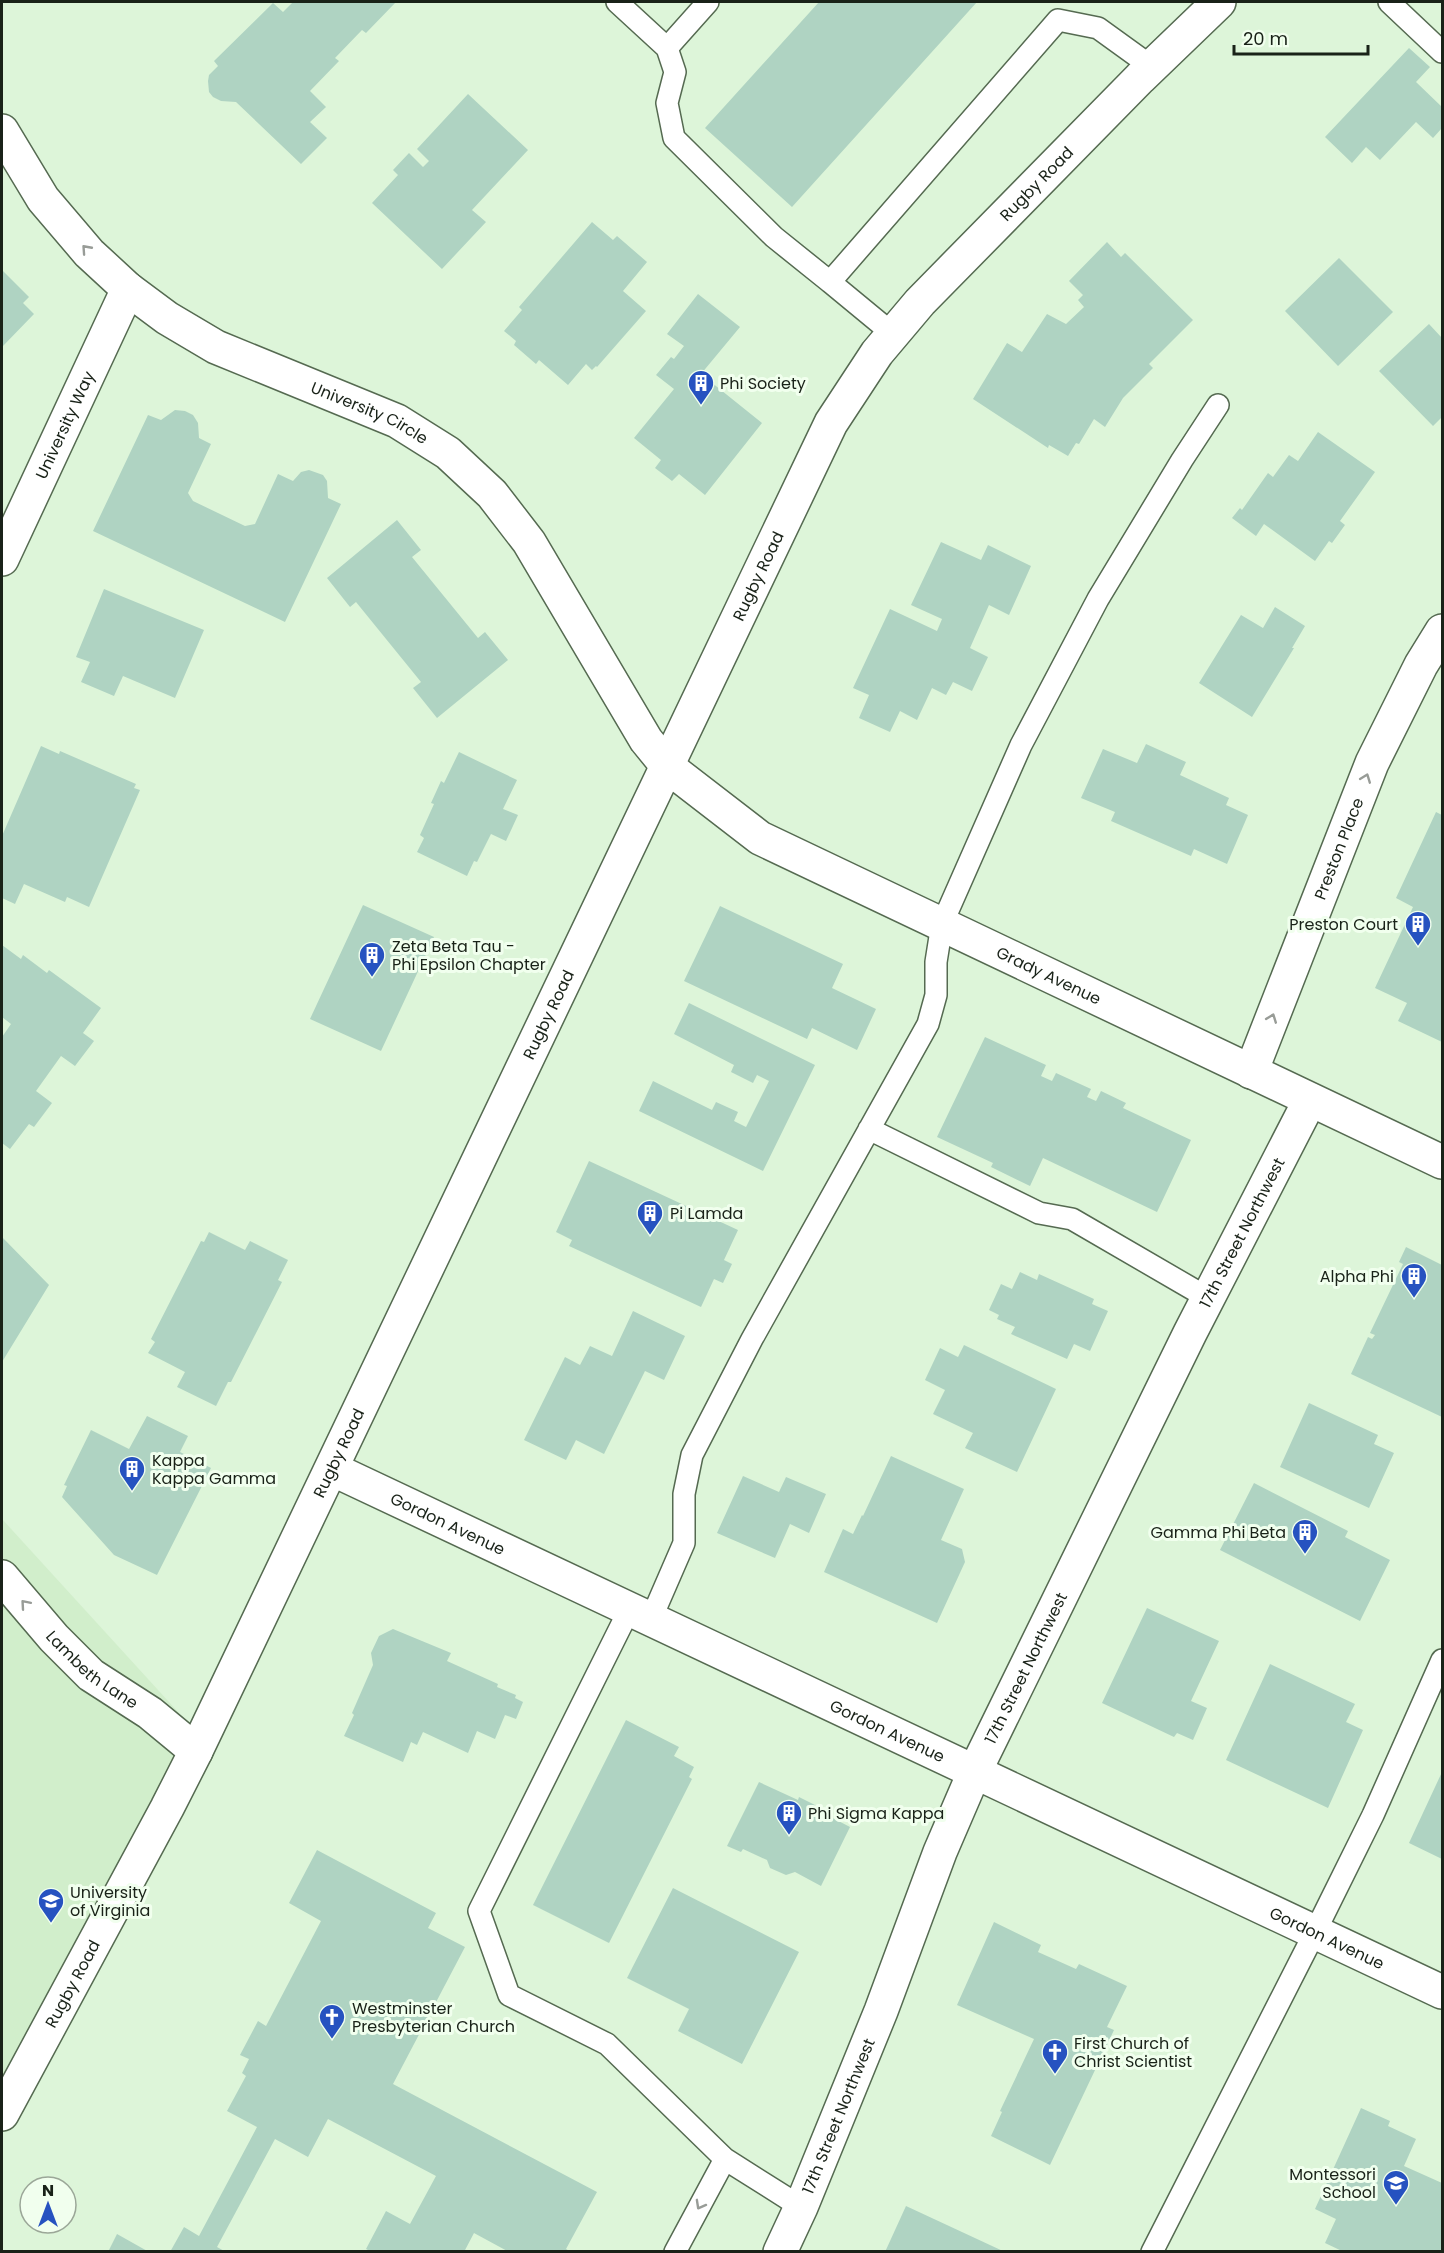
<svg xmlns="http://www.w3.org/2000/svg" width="1444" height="2253" viewBox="0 0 1444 2253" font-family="Poppins,sans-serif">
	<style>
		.built { fill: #d1eecb }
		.building { fill: #afd3c2 }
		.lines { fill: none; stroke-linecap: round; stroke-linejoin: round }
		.lane-casing { stroke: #556a51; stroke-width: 24 }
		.street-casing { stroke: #556a51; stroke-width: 36 }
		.secondary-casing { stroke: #556a51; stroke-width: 36 }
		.lane { stroke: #fff; stroke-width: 21 }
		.street { stroke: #fff; stroke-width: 33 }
		.secondary { stroke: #fff; stroke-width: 33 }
		.oneway { stroke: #989c97 }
		.labels { text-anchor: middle; stroke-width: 6; stroke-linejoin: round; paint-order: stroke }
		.street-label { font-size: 16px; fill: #192218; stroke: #f1ffee }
		.poi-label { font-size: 16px; fill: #192218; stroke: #f1ffee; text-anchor: start }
	</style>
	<rect width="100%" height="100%" fill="#ddf5d9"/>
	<!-- built -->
	<path class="built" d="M 2,1519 L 200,1736 L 2,2112 Z"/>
	<!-- building -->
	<path class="building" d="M 293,2 L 396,2 L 366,33 L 362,30 L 335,58 L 339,61 L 310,91 L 326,107 L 310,122 L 327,138 L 301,164 L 236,102 L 221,101 L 213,97 L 209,92 L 208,81 L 209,75 L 218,66 L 214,61 L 273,3 L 283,12 Z
		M 819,2 L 977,2 L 792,207 L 705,128 Z
		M 1409,48 L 1430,67 L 1416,82 L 1442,107 L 1442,128 L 1433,138 L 1416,122 L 1380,160 L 1366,147 L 1352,163 L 1325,137 Z
		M 468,94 L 528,150 L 472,210 L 486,222 L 442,269 L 372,203 L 398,175 L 393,170 L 409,153 L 423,167 L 429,161 L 417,149 Z
		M 592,222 L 613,240 L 617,236 L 647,262 L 623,291 L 646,311 L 597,367 L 596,366 L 592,370 L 586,364 L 568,385 L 539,360 L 536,364 L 514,345 L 516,341 L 504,331 L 522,310 L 519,307 Z
		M 1107,242 L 1121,257 L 1125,253 L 1193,320 L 1149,364 L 1153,368 L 1123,398 L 1105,427 L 1094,419 L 1079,444 L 1076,443 L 1068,456 L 1049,445 L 1048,448 L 973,399 L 1007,343 L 1022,352 L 1047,314 L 1066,324 L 1084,307 L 1078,300 L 1083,295 L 1069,281 Z
		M 1339,258 L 1393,312 L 1338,366 L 1285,311 Z
		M 2,270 L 29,297 L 23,303 L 34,314 L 2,347 Z
		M 698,294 L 740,327 L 701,374 L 762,423 L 705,495 L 679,474 L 672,481 L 655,468 L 661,460 L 634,438 L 674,389 L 656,375 L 671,357 L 674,359 L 684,346 L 667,334 Z
		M 1429,324 L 1442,338 L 1442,417 L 1433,426 L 1379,371 Z
		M 175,410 L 185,411 L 193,415 L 198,423 L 199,438 L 211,444 L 188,493 L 193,501 L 245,526 L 255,524 L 278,474 L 293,481 L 301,472 L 309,470 L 323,475 L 327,481 L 328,498 L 341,504 L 285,622 L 93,531 L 148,415 L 161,420 Z
		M 1318,432 L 1375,472 L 1340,521 L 1345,525 L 1332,543 L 1329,541 L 1315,561 L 1264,524 L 1256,536 L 1232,518 L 1240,508 L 1242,510 L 1268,473 L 1273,477 L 1289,455 L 1298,461 Z
		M 397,520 L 421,550 L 412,557 L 478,638 L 485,632 L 508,660 L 437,718 L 413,688 L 421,682 L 356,602 L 350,607 L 327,578 Z
		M 941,542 L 981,560 L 988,545 L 1031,566 L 1009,615 L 989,605 L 970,648 L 988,657 L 972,691 L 953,682 L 946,695 L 932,688 L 917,720 L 900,711 L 890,732 L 859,718 L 869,695 L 853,688 L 890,609 L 937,631 L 942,619 L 911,605 Z
		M 104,589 L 204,630 L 175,698 L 123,676 L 114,696 L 81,682 L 90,662 L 76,657 Z
		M 1275,607 L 1305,626 L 1292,648 L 1294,648 L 1252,717 L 1199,683 L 1241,615 L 1263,628 Z
		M 1146,744 L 1186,762 L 1180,775 L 1229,798 L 1226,805 L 1248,815 L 1227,864 L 1194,849 L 1191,856 L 1111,821 L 1115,812 L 1081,798 L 1103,749 L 1137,763 Z
		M 41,746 L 59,754 L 60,751 L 136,784 L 134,788 L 140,790 L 89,907 L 67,897 L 65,902 L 24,884 L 15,904 L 2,898 L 2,836 Z
		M 459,752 L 517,780 L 503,809 L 518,815 L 506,841 L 491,834 L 477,862 L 474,861 L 467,876 L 417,852 L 424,838 L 420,835 L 434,804 L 431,803 L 441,781 L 444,783 Z
		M 1436,812 L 1442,815 L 1442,1042 L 1398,1021 L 1407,1003 L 1375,988 L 1413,907 L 1396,898 Z
		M 363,905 L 434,937 L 381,1051 L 310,1019 Z
		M 720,906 L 843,964 L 832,988 L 876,1009 L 857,1050 L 812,1028 L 807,1039 L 684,981 Z
		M 2,945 L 21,959 L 23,955 L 47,973 L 49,970 L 101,1008 L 83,1033 L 94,1041 L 75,1066 L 61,1056 L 36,1091 L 52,1103 L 34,1127 L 29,1124 L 10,1149 L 2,1143 L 2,1037 L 11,1024 L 2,1017 Z
		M 689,1003 L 815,1065 L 763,1171 L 639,1111 L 653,1081 L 712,1110 L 716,1102 L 738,1112 L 734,1121 L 746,1127 L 769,1081 L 757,1075 L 753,1083 L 731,1072 L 734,1065 L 674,1034 Z
		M 985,1037 L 1046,1065 L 1041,1076 L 1052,1081 L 1056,1073 L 1091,1089 L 1087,1097 L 1096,1101 L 1101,1091 L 1126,1103 L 1123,1108 L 1191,1140 L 1157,1212 L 1043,1158 L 1030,1186 L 991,1167 L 993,1163 L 937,1137 Z
		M 589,1161 L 738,1230 L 724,1260 L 732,1264 L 723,1283 L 714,1279 L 701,1307 L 569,1246 L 572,1240 L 556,1232 Z
		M 209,1232 L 245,1250 L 250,1241 L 288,1260 L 278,1280 L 282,1282 L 231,1382 L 228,1382 L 216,1406 L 177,1387 L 185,1372 L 148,1353 L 155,1342 L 151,1339 L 201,1241 L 204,1242 Z
		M 2,1237 L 49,1285 L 2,1362 Z
		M 1406,1247 L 1442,1265 L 1442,1417 L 1351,1374 L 1368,1337 L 1372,1339 L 1375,1335 L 1370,1333 L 1403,1264 L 1399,1262 Z
		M 1020,1272 L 1037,1280 L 1039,1274 L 1094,1299 L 1092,1304 L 1108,1311 L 1090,1351 L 1074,1344 L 1067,1359 L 1011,1334 L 1015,1327 L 997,1319 L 999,1315 L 989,1310 L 1001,1284 L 1012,1289 Z
		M 633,1311 L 685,1336 L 664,1380 L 645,1371 L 604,1454 L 576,1440 L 566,1460 L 524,1440 L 565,1357 L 580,1365 L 590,1346 L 612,1356 Z
		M 964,1345 L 1056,1389 L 1017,1472 L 965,1448 L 973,1433 L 933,1414 L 945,1390 L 925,1380 L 940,1348 L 958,1357 Z
		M 1309,1403 L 1378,1435 L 1374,1444 L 1394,1453 L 1369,1508 L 1280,1467 Z
		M 147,1416 L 188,1436 L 180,1452 L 211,1468 L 157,1575 L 114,1555 L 62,1497 L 67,1486 L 64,1485 L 91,1430 L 129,1449 Z
		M 891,1456 L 964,1489 L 941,1540 L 962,1549 L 965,1562 L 937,1623 L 824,1572 L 843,1529 L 853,1534 L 862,1515 L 863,1516 Z
		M 743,1476 L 779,1492 L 786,1477 L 826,1494 L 809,1533 L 790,1524 L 775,1558 L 717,1533 Z
		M 1254,1483 L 1348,1531 L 1345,1537 L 1390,1560 L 1360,1621 L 1220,1550 Z
		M 1147,1608 L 1219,1641 L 1191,1701 L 1207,1708 L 1193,1740 L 1177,1733 L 1174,1737 L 1102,1703 Z
		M 393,1629 L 451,1653 L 447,1661 L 498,1684 L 497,1687 L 516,1695 L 515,1698 L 523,1702 L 516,1719 L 505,1715 L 495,1739 L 477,1731 L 468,1753 L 423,1732 L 417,1745 L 411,1742 L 403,1762 L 344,1736 L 354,1715 L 352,1713 L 373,1665 L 371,1653 L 379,1636 Z
		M 1270,1664 L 1355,1704 L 1346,1722 L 1363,1730 L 1328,1808 L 1226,1760 Z
		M 626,1720 L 679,1747 L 674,1756 L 694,1767 L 689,1777 L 692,1779 L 609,1943 L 533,1905 Z
		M 1442,1772 L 1442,1859 L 1409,1843 Z
		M 759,1782 L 798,1800 L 799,1797 L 827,1811 L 825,1814 L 850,1827 L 821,1886 L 795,1872 L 786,1875 L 770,1868 L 767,1860 L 743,1849 L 741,1852 L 727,1846 Z
		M 317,1850 L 436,1913 L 428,1928 L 465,1947 L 393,2084 L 597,2192 L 566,2249 L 571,2252 L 509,2252 L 474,2233 L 464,2252 L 372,2252 L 366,2249 L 386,2211 L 410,2224 L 436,2176 L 328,2119 L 308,2157 L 275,2139 L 217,2247 L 226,2252 L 170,2252 L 184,2227 L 199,2236 L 257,2127 L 227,2111 L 246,2076 L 242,2073 L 249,2059 L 240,2055 L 258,2021 L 266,2026 L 321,1921 L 289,1903 Z
		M 673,1888 L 799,1952 L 742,2064 L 678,2031 L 689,2009 L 627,1978 Z
		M 994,1922 L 1041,1945 L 1038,1952 L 1076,1969 L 1079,1964 L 1127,1986 L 1107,2027 L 1114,2030 L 1050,2165 L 991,2136 L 1002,2112 L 1000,2111 L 1034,2039 L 957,2005 Z
		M 1361,2108 L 1390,2121 L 1388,2126 L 1416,2139 L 1404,2166 L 1442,2183 L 1442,2252 L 1344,2252 L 1325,2243 L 1336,2219 L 1315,2209 Z
		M 906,2206 L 1005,2252 L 885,2252 Z
		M 117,2234 L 149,2252 L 108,2252 Z"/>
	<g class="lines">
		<!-- lane casing -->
		<g class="lane-casing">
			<path id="lane" d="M 617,2 L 667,48 L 675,72 L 667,103 L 674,138 L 774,237 L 830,282
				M 1389,2 L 1442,52
				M 667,48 L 708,2
				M 893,334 L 830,282 L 1058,20 L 1098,28 L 1152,67
				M 869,1129 L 1039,1213 L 1072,1219 L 1208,1298
				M 629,1610 L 479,1911 L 509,1995 L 607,2044 L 725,2159 L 801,2207
				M 651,1619 L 684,1543 L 684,1494 L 692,1455 L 752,1339 L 928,1024 L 936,995 L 936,962 L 942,924 L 1021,745 L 1098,599 L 1182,460 L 1218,405
				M 675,2252 L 725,2159
				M 1152,2252 L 1315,1932 L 1373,1815 L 1442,1660"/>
		</g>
		<!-- street casing -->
		<g class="street-casing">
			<g id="street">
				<path id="s1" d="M 2,131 L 43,199 L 89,253 L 128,289 L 167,318 L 216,347 L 397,421 L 448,453 L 492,494 L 529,542 L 646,740 L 668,767"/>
				<path id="s2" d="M 2,559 L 128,289"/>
				<path id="s3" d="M 1251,1072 L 1372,763 L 1421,665 L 1442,631"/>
				<path id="s4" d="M 332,1469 L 1442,1992"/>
				<path id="s5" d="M 2,1577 L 54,1638 L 91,1675 L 150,1713 L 196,1751"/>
				<path id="s6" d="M 780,2252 L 801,2207 L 881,2011 L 940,1852 L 974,1773 L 1190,1333 L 1310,1100"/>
			</g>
		</g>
		<!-- secondary casing -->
		<g class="secondary-casing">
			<g id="secondary">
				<path id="s7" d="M 668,767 L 760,838 L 1442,1162"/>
				<path id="s8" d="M 2,2114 L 167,1808 L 196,1751 L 831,423 L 877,353 L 920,302 L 1140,78 L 1219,2"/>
			</g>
		</g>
		<!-- lane -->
		<use href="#lane" class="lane"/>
		<!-- street -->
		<use href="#street" class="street"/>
		<!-- secondary -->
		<use href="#secondary" class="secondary"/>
	</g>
	<!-- one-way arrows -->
	<defs><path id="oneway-chevron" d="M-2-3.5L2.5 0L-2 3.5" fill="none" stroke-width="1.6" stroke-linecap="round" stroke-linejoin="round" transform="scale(1.5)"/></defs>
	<g class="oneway">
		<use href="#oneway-chevron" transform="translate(86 249) rotate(-132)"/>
		<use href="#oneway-chevron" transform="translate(1366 778) rotate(-69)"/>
		<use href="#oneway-chevron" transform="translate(1272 1018) rotate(-69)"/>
		<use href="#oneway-chevron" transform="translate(25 1604) rotate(-131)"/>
		<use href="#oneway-chevron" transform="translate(700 2205) rotate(119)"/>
	</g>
	<!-- icons -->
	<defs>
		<g id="building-pin" transform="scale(1.35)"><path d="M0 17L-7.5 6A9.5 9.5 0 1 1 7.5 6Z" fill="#2652c0" stroke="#f1ffee"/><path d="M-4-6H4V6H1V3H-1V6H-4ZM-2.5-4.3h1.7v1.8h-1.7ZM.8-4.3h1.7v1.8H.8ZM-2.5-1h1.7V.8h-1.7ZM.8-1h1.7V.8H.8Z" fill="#fff"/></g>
		<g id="university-pin" transform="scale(1.35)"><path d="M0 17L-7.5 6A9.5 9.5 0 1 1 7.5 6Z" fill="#2652c0" stroke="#f1ffee"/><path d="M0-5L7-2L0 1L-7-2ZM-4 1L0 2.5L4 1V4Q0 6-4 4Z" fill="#fff"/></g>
		<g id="church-pin" transform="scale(1.35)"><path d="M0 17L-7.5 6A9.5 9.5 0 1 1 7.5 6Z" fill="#2652c0" stroke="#f1ffee"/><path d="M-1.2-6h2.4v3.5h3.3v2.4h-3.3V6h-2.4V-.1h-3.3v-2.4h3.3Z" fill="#fff"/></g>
		<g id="school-pin" transform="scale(1.35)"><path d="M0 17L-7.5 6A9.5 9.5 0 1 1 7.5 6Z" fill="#2652c0" stroke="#f1ffee"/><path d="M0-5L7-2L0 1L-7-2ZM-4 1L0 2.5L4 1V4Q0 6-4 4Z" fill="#fff"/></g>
	</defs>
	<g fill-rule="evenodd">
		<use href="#building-pin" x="701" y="383"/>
		<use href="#building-pin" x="1418" y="924"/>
		<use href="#building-pin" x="372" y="955"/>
		<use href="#building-pin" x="650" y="1213"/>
		<use href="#building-pin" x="1414" y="1276"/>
		<use href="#building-pin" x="132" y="1469"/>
		<use href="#building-pin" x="1305" y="1532"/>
		<use href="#building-pin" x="789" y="1813"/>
		<use href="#university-pin" x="51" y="1901"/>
		<use href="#church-pin" x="332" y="2017"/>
		<use href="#church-pin" x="1055" y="2052"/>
		<use href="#school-pin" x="1396" y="2183"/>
	</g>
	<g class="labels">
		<!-- street labels -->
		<g class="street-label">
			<text dy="6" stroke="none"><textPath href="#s8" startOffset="2200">Rugby Road</textPath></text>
			<text dy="6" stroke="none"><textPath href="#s1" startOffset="476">University Circle</textPath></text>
			<text dy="6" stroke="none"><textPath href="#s2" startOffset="148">University Way</textPath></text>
			<text dy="6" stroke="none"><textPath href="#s8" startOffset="1714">Rugby Road</textPath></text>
			<text dy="6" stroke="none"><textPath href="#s3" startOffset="240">Preston Place</textPath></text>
			<text dy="6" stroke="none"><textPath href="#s7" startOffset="436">Grady Avenue</textPath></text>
			<text dy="6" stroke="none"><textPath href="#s8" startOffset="1228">Rugby Road</textPath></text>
			<text dy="6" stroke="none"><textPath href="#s6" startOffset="1120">17th Street Northwest</textPath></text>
			<text dy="6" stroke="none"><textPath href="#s8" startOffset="742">Rugby Road</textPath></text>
			<text dy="6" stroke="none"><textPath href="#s4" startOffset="128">Gordon Avenue</textPath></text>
			<text dy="6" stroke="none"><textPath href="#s6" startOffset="634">17th Street Northwest</textPath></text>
			<text dy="6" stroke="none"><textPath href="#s5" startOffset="130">Lambeth Lane</textPath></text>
			<text dy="6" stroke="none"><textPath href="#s4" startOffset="614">Gordon Avenue</textPath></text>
			<text dy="6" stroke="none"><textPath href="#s4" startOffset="1100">Gordon Avenue</textPath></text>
			<text dy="6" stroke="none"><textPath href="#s8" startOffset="148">Rugby Road</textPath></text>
			<text dy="6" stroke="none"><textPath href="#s6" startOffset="148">17th Street Northwest</textPath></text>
		</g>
		<!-- poi labels -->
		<g class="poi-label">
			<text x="720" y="389">Phi Society</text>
			<text x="1398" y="930" text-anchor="end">Preston Court</text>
			<text x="392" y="952">Zeta Beta Tau -<tspan x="392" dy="18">Phi Epsilon Chapter</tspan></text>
			<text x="670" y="1219">Pi Lamda</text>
			<text x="1394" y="1282" text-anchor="end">Alpha Phi</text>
			<text x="152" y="1466">Kappa<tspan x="152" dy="18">Kappa Gamma</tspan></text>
			<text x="1286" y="1538" text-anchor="end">Gamma Phi Beta</text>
			<text x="808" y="1819">Phi Sigma Kappa</text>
			<text x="70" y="1898">University<tspan x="70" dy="18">of Virginia</tspan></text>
			<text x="352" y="2014">Westminster<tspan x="352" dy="18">Presbyterian Church</tspan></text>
			<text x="1074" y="2049">First Church of<tspan x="1074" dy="18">Christ Scientist</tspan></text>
			<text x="1376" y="2180" text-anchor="end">Montessori<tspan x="1376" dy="18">School</tspan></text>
		</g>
	</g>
	<!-- border -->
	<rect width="1444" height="2253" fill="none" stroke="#192218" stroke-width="6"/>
	<!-- north arrow -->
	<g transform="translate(48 2205)"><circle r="28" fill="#f1ffee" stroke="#9ba798" stroke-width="1.5"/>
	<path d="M0-4.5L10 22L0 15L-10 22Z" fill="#2652c0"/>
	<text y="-9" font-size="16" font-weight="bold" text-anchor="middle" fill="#192218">N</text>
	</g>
	<!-- scale -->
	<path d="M1234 45v9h134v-9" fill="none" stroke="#192218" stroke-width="3"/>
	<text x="1243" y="45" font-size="18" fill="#192218" stroke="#f1ffee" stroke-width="4.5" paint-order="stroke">20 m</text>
</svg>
